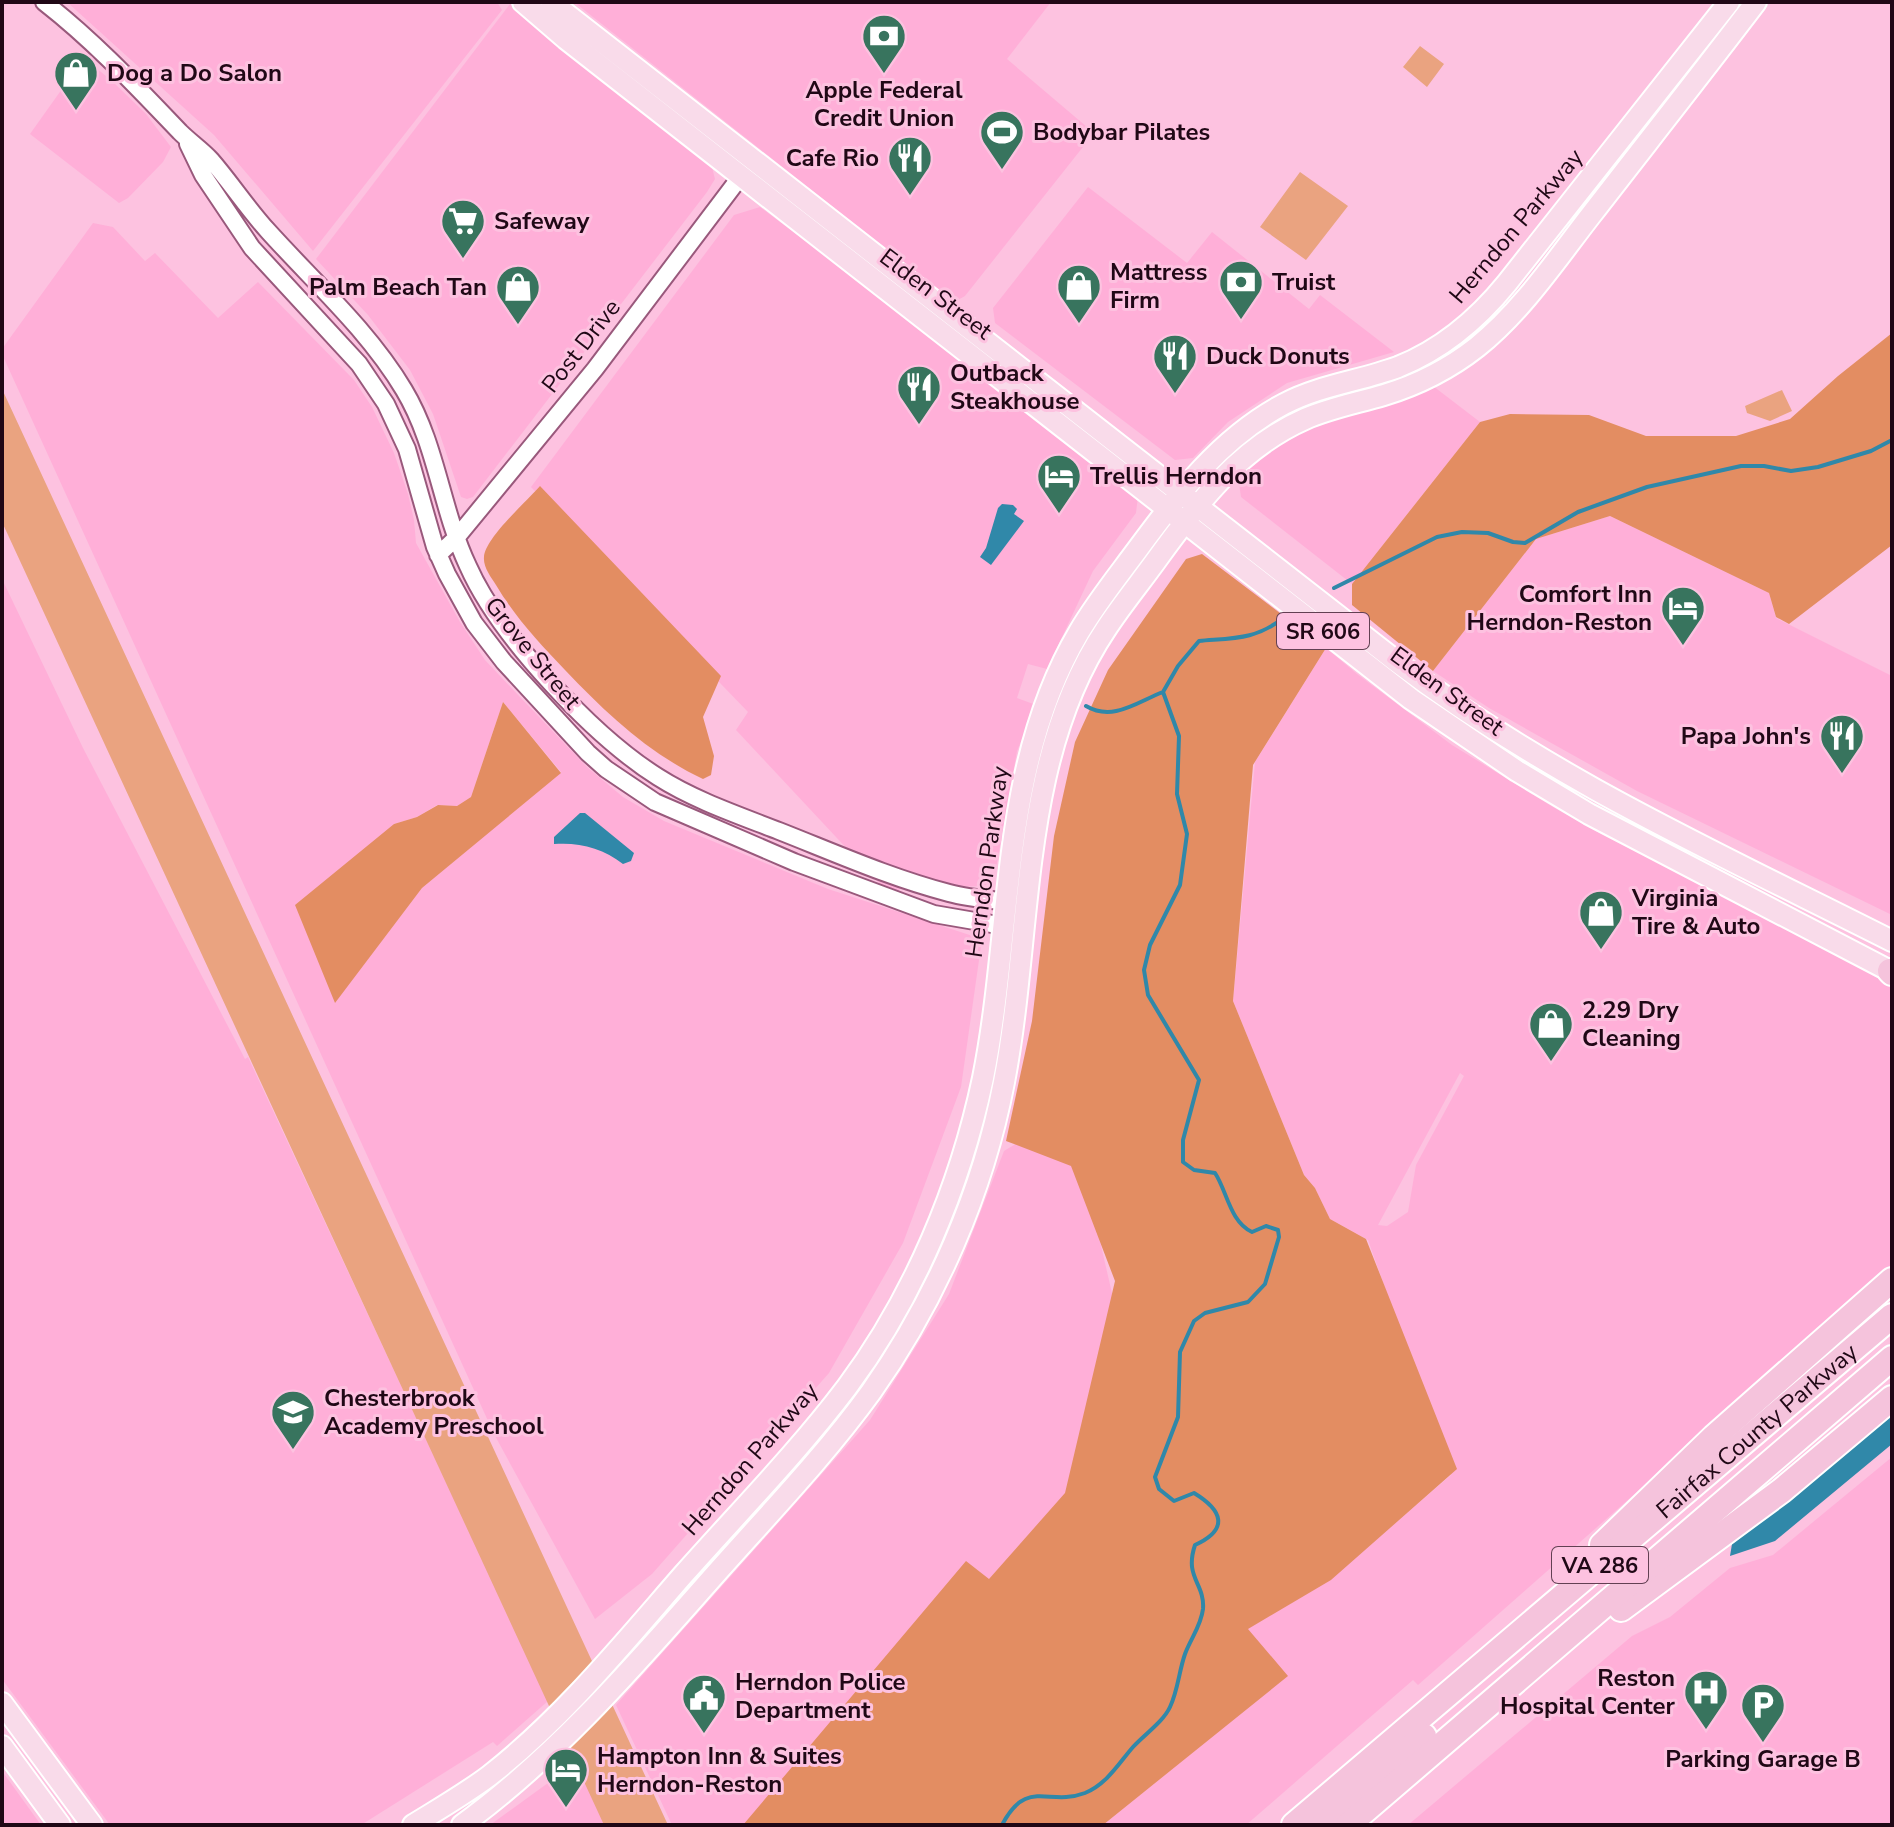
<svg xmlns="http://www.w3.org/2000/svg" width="1894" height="1827" viewBox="0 0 1894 1827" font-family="'Nunito Sans',sans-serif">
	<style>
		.built { fill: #ffafd8; fill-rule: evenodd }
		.green { fill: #eaa380 }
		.forest { fill: #e38d62 }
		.water { fill: #3088a9 }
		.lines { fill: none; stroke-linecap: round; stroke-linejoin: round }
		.stream { stroke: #3088a9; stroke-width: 4 }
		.minor-casing { stroke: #99597c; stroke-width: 20 }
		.major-casing { stroke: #fff; stroke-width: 24 }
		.highway-casing { stroke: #fff; stroke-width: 28 }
		.minor { stroke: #fff; stroke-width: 16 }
		.major { stroke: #f9dbea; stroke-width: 20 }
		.highway { stroke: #f5c3dc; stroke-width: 24 }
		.labels { text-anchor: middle; stroke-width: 6; stroke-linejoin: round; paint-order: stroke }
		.shield { fill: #fdc2e0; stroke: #624053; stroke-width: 2 }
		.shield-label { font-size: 22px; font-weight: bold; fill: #200816 }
		.poi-label { font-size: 24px; font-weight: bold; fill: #200816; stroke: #fdc2e0; text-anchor: start }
		.street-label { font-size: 24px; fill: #200816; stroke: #fdc2e0 }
	</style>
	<rect width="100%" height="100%" fill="#fdc2e0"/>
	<!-- built -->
	<path class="built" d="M 67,2 L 497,2 L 502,10 L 313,251 L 214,135 Z
		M 574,2 L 1051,2 L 1007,59 L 1094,133 L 965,296 L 956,301 L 948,298 Z
		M 510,4 L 712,167 L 715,179 L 707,192 L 473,497 L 467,499 L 461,497 L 433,414 L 410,370 L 368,315 L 316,259 Z
		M 84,58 L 112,81 L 146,114 L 171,147 L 163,162 L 128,198 L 119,203 L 30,134 Z
		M 1088,187 L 1187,263 L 1212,232 L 1309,309 L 1320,295 L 1394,352 L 1287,383 L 1228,422 L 1193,458 L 1175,460 L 995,323 L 993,308 Z
		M 760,207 L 992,381 L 1138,496 L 1136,513 L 1093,571 L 1047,669 L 1028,664 L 1017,698 L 1036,705 L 1017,751 L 995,874 L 985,886 L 953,887 L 911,874 L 893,898 L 736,730 L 748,712 L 531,487 L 734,215 Z
		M 93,223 L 113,227 L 145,261 L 155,253 L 218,318 L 258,282 L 354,380 L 372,407 L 394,453 L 408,494 L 414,520 L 416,543 L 460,622 L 485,660 L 519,696 L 587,767 L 623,797 L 664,821 L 828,889 L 982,939 L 961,1087 L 903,1243 L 829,1373 L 652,1574 L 595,1619 L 494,1434 L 2,354 L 2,349 ZM 503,702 L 561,772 L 422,888 L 334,1003 L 394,824 L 417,817 L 437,805 L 457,806 L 471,797 Z
		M 1433,386 L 1480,422 L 1352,584 L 1241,497 L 1238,476 L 1303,426 Z
		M 1610,516 L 1769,593 L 1776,618 L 1892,676 L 1892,915 L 1637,791 L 1489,708 L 1433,671 L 1536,539 Z
		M 2,579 L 83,748 L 245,1059 L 248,1057 L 548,1701 L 497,1746 L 493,1742 L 361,1825 L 110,1825 L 2,1679 Z
		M 1326,648 L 1357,674 L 1452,745 L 1553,807 L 1603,835 L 1892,979 L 1892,1267 L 1418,1685 L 1413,1680 L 1246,1825 L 1103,1825 L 1287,1676 L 1247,1629 L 1327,1582 L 1451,1475 L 1368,1240 L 1330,1219 L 1315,1188 L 1304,1175 L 1233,1001 L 1255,762 ZM 1460,1073 L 1464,1076 L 1416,1165 L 1408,1212 L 1387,1226 L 1378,1225 Z
		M 1070,1111 L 1120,1328 L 1065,1506 L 777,1825 L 672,1825 L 616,1705 L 870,1420 L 949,1294 L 1004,1151 Z
		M 1892,1457 L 1892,1825 L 1408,1825 L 1632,1636 L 1670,1617 L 1730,1568 L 1773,1555 Z
		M 577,1762 L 606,1825 L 490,1825 Z
		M 2,1771 L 41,1825 L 2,1825 Z"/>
	<!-- green -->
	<path class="green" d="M 1420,46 L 1444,64 L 1427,87 L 1403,67 Z
		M 1300,172 L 1348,206 L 1306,260 L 1260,227 Z
		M 2,389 L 668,1825 L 604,1825 L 2,522 Z
		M 1782,390 L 1792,411 L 1770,421 L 1747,413 L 1745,406 Z"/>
	<!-- forest -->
	<path class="forest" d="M 1892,333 L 1892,545 L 1789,624 L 1776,617 L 1769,593 L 1610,516 L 1536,539 L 1433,671 L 1352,605 L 1352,584 L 1480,422 L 1510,414 L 1589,415 L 1646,436 L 1736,436 L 1790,419 L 1838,376 Z
		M 540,486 L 721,676 L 703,717 L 714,756 L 711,775 L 703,779 C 648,753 606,713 565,670 C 539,643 515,617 496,585 C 491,577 483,567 484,557 C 485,538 527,501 540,486 Z
		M 1202,554 L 1326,648 L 1253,765 L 1233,1001 L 1304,1175 L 1315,1188 L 1330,1219 L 1366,1239 L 1457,1469 L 1331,1580 L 1248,1629 L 1288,1676 L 1103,1825 L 743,1825 L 966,1561 L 989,1579 L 1065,1493 L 1115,1281 L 1071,1166 L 1006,1141 L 1032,1021 L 1054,836 L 1075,742 L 1108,670 L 1186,559 Z
		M 503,702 L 561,773 L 422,888 L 335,1003 L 295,905 L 394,824 L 417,817 L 438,805 L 457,806 L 471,797 Z"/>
	<!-- water -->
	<path class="water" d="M 1002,504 L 1013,505 L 1017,509 L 1014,514 L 1024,521 L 991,565 L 980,557 L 986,548 L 998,508 Z
		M 580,813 L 585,813 L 634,853 L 631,861 L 623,864 C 603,848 579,842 554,844 L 554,837 Z
		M 1892,1410 L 1892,1444 L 1775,1541 L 1730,1556 L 1732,1544 L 1809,1485 Z"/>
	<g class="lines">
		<!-- stream -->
		<path class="stream" d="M 1334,588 L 1437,537 L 1462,532 L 1488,533 L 1513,542 L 1525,543 L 1578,512 L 1647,487 L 1741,466 L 1764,466 L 1791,471 L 1818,467 L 1871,451 L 1892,440
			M 1086,706 C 1113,722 1137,702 1163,692
			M 1002,1825 C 1027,1777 1048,1807 1085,1793 C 1107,1784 1119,1763 1133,1747 C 1145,1734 1163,1722 1170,1707 C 1178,1690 1179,1671 1185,1654 C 1191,1638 1201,1626 1203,1609 C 1205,1583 1184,1578 1195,1545 C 1230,1529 1222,1510 1194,1493 L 1174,1501 L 1159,1489 L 1155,1477 L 1178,1417 L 1180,1352 L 1194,1321 L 1205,1313 L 1248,1302 L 1265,1284 L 1279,1237 L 1278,1230 L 1266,1226 L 1252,1232 C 1230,1222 1227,1191 1215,1173 L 1194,1170 L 1183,1162 L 1183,1140 L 1199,1080 L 1148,995 L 1144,970 L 1150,945 L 1180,885 L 1187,834 L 1177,794 L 1179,736 L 1163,692 L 1178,666 L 1199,641 C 1232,638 1256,640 1283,618"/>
		<!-- minor casing -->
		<g class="minor-casing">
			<path id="minor" d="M 44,2 C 94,41 136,86 180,132 C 190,142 202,150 211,160 C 231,183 247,208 268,231 C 314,282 368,330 404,390 C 437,445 441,509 468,566 C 499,636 593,736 658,777 C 694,800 738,815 779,831 C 835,853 891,878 949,893 C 971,899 995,900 1018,903
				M 188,144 L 203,175 L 252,248 L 359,364 L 386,404 L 407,449 L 435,547 L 447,574 L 474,623 L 504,662 L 588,753 L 606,769 L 655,802 L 794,862 L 934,914 L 1015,928
				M 438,555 L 457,537 L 595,369 L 747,168"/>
		</g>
		<!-- major casing -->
		<g class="major-casing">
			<path id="major" d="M 523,2 L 566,39 L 741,176 L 1411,699 L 1517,771 L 1589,814 L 1892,972
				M 551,2 L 1396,661 C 1548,777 1722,855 1892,941
				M 2,1703 L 92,1825
				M 2,1746 L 60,1825
				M 413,1825 C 439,1809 465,1794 489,1776 C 562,1719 622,1645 683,1575 C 738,1513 797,1453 847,1387 C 914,1297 960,1187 983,1078 C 1013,929 999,767 1079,632 C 1096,603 1117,577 1137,550 C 1179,493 1220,438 1284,404 C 1320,385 1360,381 1398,367 C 1443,349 1477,320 1507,283 L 1729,2
				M 462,1825 C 554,1758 629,1672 704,1587 C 760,1523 821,1461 871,1392 C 936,1300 983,1192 1004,1082 C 1033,933 1018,760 1106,629 C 1121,606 1139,584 1155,562 C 1196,505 1239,448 1305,419 C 1330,408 1357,403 1384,395 C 1417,385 1449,369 1477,347 C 1522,311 1556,260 1591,215 C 1646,144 1702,73 1756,2"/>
		</g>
		<!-- highway casing -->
		<g class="highway-casing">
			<g id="highway">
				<path d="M 1890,971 L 1892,973"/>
				<path d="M 1602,1545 L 1714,1437 L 1892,1280"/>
				<path d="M 1621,1609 L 1781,1491 L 1892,1398"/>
				<path id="s1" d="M 1294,1825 L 1892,1316"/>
				<path d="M 1323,1825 L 1424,1736"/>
				<path d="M 1348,1825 L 1892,1358"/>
			</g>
		</g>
		<!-- minor -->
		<use href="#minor" class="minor"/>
		<!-- major -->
		<use href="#major" class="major"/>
		<!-- highway -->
		<use href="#highway" class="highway"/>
	</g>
	<!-- icons -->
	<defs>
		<g id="bank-pin" transform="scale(2.3)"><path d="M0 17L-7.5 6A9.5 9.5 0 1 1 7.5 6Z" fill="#38745e" stroke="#fdc2e0"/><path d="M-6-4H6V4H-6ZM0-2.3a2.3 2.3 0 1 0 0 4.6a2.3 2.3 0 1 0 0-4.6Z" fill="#fff"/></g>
		<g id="shop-pin" transform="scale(2.3)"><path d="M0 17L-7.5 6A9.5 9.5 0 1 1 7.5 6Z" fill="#38745e" stroke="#fdc2e0"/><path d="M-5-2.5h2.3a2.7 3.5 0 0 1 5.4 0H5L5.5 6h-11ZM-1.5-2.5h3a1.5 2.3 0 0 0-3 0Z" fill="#fff"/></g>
		<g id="stadium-pin" transform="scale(2.3)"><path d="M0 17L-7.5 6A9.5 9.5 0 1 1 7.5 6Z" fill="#38745e" stroke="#fdc2e0"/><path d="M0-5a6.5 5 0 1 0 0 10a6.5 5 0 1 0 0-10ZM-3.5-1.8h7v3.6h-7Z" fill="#fff"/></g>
		<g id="restaurant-pin" transform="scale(2.3)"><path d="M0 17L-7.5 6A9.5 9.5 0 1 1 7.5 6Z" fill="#38745e" stroke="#fdc2e0"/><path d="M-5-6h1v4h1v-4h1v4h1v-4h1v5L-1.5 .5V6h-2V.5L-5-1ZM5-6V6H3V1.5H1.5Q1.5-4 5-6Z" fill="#fff"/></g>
		<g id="supermarket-pin" transform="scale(2.3)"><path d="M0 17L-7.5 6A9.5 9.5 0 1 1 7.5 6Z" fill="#38745e" stroke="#fdc2e0"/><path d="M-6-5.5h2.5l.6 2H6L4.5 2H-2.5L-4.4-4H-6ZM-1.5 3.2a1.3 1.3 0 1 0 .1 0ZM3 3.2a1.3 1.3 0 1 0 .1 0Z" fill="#fff"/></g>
		<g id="hotel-pin" transform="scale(2.3)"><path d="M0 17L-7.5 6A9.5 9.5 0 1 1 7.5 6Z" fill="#38745e" stroke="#fdc2e0"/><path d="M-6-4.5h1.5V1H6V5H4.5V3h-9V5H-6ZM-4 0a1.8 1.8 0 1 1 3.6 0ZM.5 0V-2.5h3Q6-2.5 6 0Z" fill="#fff"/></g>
		<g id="school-pin" transform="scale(2.3)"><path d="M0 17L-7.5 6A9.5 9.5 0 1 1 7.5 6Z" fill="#38745e" stroke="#fdc2e0"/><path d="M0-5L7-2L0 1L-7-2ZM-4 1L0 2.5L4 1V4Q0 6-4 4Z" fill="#fff"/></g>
		<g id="hospital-pin" transform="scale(2.3)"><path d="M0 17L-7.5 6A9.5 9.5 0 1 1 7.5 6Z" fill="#38745e" stroke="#fdc2e0"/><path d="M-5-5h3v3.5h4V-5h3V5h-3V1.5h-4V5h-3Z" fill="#fff"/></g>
		<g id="civic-pin" transform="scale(2.3)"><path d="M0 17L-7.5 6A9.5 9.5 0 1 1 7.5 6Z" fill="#38745e" stroke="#fdc2e0"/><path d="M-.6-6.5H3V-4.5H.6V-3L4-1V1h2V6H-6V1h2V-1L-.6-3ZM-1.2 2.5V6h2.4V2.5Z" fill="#fff"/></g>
		<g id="parking-pin" transform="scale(2.3)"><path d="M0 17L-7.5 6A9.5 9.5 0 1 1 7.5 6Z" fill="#38745e" stroke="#fdc2e0"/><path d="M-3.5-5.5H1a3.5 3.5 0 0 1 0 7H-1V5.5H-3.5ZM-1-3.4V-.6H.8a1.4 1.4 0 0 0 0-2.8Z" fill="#fff"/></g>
	</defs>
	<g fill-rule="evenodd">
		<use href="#bank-pin" x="884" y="36"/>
		<use href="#shop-pin" x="76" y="73"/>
		<use href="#stadium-pin" x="1002" y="132"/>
		<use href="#restaurant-pin" x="910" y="158"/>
		<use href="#supermarket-pin" x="463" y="221"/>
		<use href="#bank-pin" x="1241" y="282"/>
		<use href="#shop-pin" x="1079" y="286"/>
		<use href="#shop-pin" x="518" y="287"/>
		<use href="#restaurant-pin" x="1175" y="356"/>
		<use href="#restaurant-pin" x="919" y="387"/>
		<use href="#hotel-pin" x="1059" y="476"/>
		<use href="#hotel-pin" x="1683" y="608"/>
		<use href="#restaurant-pin" x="1842" y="736"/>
		<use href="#shop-pin" x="1601" y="912"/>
		<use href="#shop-pin" x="1551" y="1024"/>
		<use href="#school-pin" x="293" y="1412"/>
		<use href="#hospital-pin" x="1706" y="1692"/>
		<use href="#civic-pin" x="704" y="1696"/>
		<use href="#parking-pin" x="1763" y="1705"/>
		<use href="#hotel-pin" x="566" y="1770"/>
	</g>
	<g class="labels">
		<!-- shield labels -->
		<g class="shield">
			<rect x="1277" y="613" width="92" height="36" rx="6"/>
			<rect x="1552" y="1547" width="96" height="36" rx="6"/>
		</g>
		<g class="shield-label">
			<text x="1323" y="639">SR 606</text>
			<text x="1600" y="1573">VA 286</text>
		</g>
		<!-- poi labels -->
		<g class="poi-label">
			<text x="107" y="81">Dog a Do Salon</text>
			<text x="884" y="98" text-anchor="middle">Apple Federal<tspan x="884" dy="28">Credit Union</tspan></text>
			<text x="1033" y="140">Bodybar Pilates</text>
			<text x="879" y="166" text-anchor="end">Cafe Rio</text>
			<text x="494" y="229">Safeway</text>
			<text x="1110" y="280">Mattress<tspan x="1110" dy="28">Firm</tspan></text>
			<text x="1272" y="290">Truist</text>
			<text x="487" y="295" text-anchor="end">Palm Beach Tan</text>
			<text x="1206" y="364">Duck Donuts</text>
			<text x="950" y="381">Outback<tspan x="950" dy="28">Steakhouse</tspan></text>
			<text x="1090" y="484">Trellis Herndon</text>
			<text x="1652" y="602" text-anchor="end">Comfort Inn<tspan x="1652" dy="28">Herndon-Reston</tspan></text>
			<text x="1811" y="744" text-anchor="end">Papa John's</text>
			<text x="1632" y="906">Virginia<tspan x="1632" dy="28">Tire &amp; Auto</tspan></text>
			<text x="1582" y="1018">2.29 Dry<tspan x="1582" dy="28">Cleaning</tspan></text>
			<text x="324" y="1406">Chesterbrook<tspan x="324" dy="28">Academy Preschool</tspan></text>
			<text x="1675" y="1686" text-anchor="end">Reston<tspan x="1675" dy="28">Hospital Center</tspan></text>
			<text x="735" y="1690">Herndon Police<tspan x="735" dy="28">Department</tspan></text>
			<text x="597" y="1764">Hampton Inn &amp; Suites<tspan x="597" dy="28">Herndon-Reston</tspan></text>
			<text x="1763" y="1767" text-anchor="middle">Parking Garage B</text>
		</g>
		<!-- street labels -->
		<g class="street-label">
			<text transform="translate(1516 226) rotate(-50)" y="8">Herndon Parkway</text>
			<text transform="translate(936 294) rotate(37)" y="8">Elden Street</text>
			<text transform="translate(581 346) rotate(-52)" y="8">Post Drive</text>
			<text transform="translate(533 653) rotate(51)" y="8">Grove Street</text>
			<text transform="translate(1447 691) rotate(36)" y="8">Elden Street</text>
			<text transform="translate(987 862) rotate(-82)" y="8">Herndon Parkway</text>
			<text dy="8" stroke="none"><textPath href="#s1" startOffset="608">Fairfax County Parkway</textPath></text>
			<text transform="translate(750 1459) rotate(-49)" y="8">Herndon Parkway</text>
		</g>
	</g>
	<!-- border -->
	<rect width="1894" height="1827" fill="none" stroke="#200816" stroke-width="8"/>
</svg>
